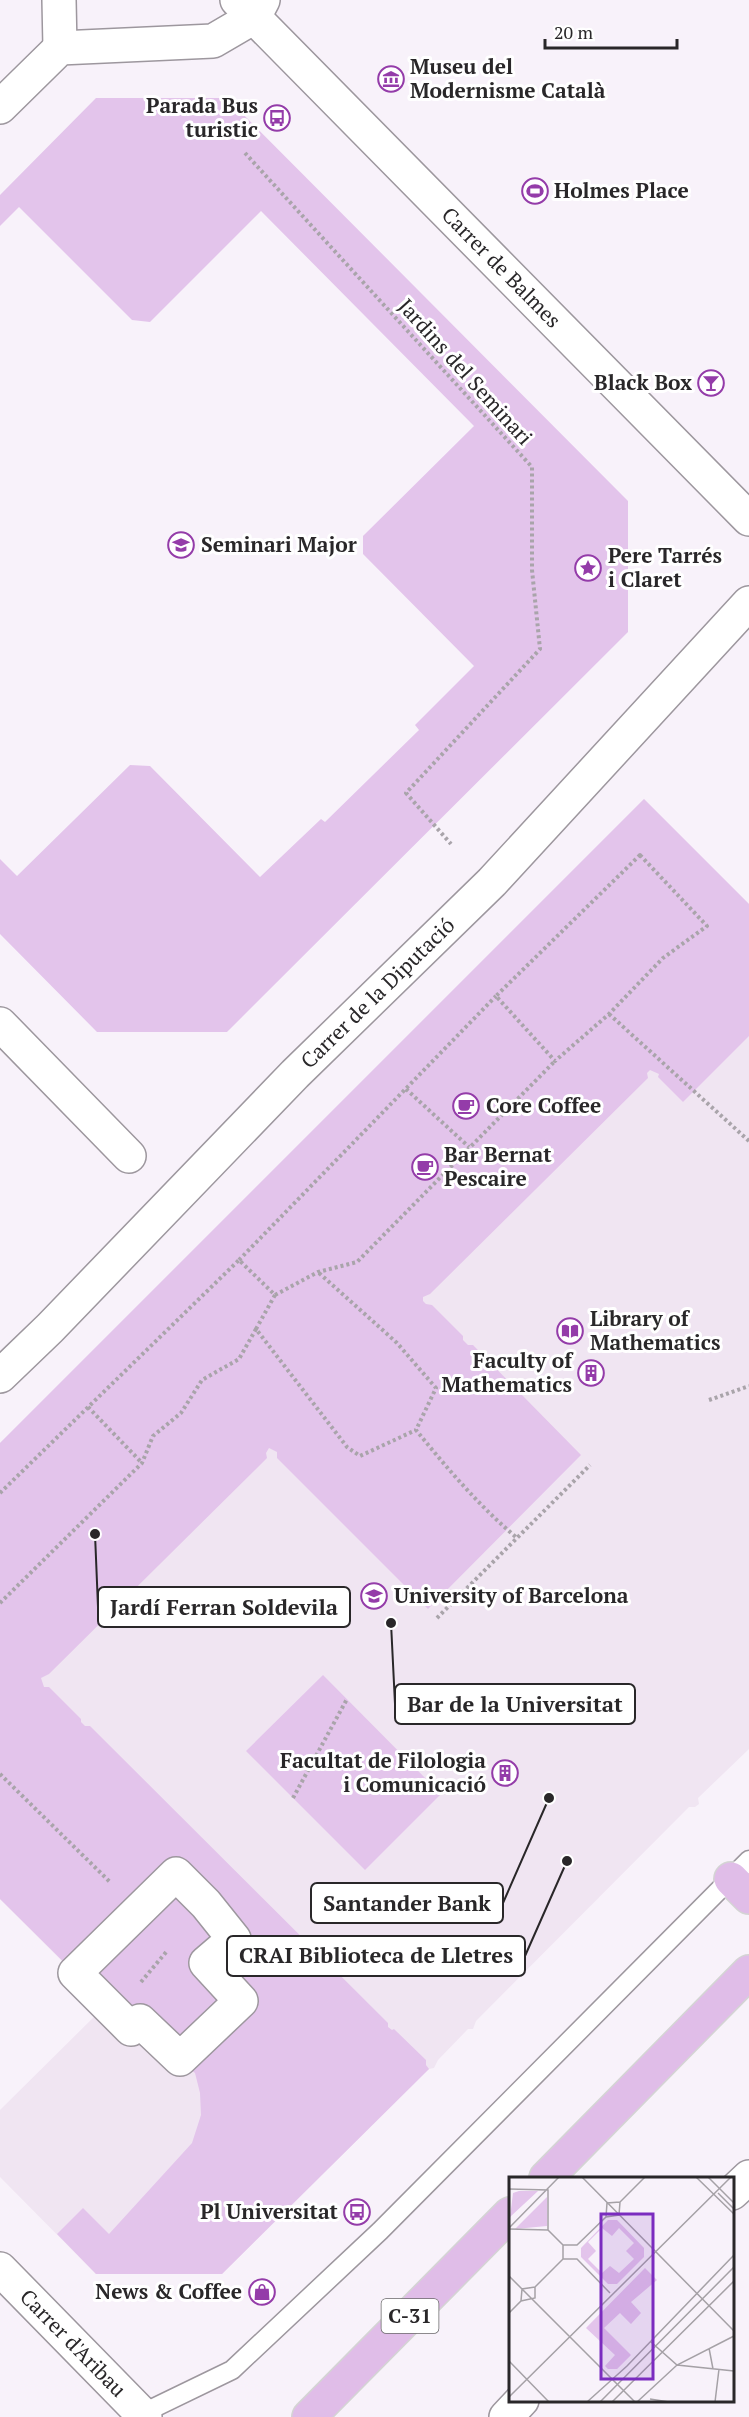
<svg xmlns="http://www.w3.org/2000/svg" width="749" height="2417" viewBox="0 0 749 2417" font-family="'PT Serif',serif">
	<style>
		.built { fill: #f0e5f2 }
		.green { fill: #e3c4eb }
		.lines { fill: none; stroke-linecap: round; stroke-linejoin: round }
		.lane-casing { stroke: #9d979e; stroke-width: 21 }
		.street-casing { stroke: #9d979e; stroke-width: 36 }
		.secondary-casing { stroke: #9d979e; stroke-width: 36 }
		.primary-casing { stroke: #d4d4d4; stroke-width: 36 }
		.path { stroke: #a9a4aa; stroke-width: 4; stroke-dasharray: 3 3; stroke-linecap: butt }
		.lane { stroke: #fff; stroke-width: 18 }
		.street { stroke: #fff; stroke-width: 33 }
		.secondary { stroke: #fff; stroke-width: 33 }
		.primary { stroke: #e0bde8; stroke-width: 33 }
		.labels { text-anchor: middle; stroke-width: 6; stroke-linejoin: round; paint-order: stroke }
		.shield { fill: #fff; stroke: #696869; stroke-width: 1.5 }
		.shield-label { font-size: 20px; font-weight: bold; fill: #292729 }
		.poi-label { font-size: 21px; font-weight: bold; fill: #292729; stroke: #fff; text-anchor: start }
		.street-label { font-size: 21px; fill: #292729; stroke: #fff }
		.inset-road { fill: none; stroke: #a5a1a6; stroke-width: 1.5 }
		.view { fill: #7b2cbf; fill-opacity: 0.15; stroke: #7b2cbf; stroke-width: 3 }
		.inset-edge { fill: none; stroke: #292729; stroke-width: 3 }
		.leader { fill: none; stroke: #292729; stroke-width: 2 }
		.callout-dot { fill: #292729; stroke: #fff; stroke-width: 2 }
		.callout { fill: #fff; stroke: #292729; stroke-width: 2 }
		.callout-label { font-size: 22px; text-anchor: middle; font-weight: bold; fill: #292729 }
	</style>
	<rect width="100%" height="100%" fill="#f8f2fa"/>
	<!-- built -->
	<path class="built" d="M 644,799 L 749,904 L 749,1749 L 698,1798 L 699,1804 L 695,1807 L 689,1807 L 476,2021 L 473,2029 L 468,2029 L 438,2060 L 434,2068 L 429,2069 L 222,2274 L 96,2274 L 0,2177 L 0,2110 L 106,2005 L 0,1899 L 0,1443 Z"/>
	<!-- green -->
	<path class="green" d="M 96,98 L 227,98 L 628,501 L 628,632 L 227,1032 L 97,1032 L 0,934 L 0,859 L 17,876 L 130,765 L 150,766 L 260,877 L 321,819 L 325,822 L 419,730 L 415,725 L 474,666 L 363,554 L 363,536 L 474,426 L 261,211 L 150,322 L 132,320 L 19,207 L 0,226 L 0,195 Z
		M 644,799 L 749,904 L 749,1036 L 683,1102 L 658,1077 L 659,1074 L 650,1070 L 647,1073 L 648,1078 L 430,1294 L 423,1297 L 423,1301 L 426,1304 L 432,1305 L 463,1336 L 463,1340 L 468,1345 L 473,1345 L 581,1455 L 428,1609 L 277,1458 L 277,1452 L 269,1448 L 266,1453 L 267,1458 L 49,1674 L 41,1678 L 44,1687 L 49,1687 L 81,1719 L 81,1722 L 85,1726 L 90,1726 L 388,2023 L 388,2027 L 392,2030 L 394,2029 L 426,2060 L 426,2065 L 429,2069 L 222,2274 L 96,2274 L 57,2234 L 83,2208 L 109,2234 L 192,2143 L 201,2115 L 200,2093 L 195,2073 L 107,2005 L 0,1899 L 0,1443 Z
		M 323,1675 L 441,1794 L 365,1870 L 246,1751 Z"/>
	<g class="lines">
		<!-- lane casing -->
		<g class="lane-casing">
			<path id="lane" d="M 137,2416 L 232,2370 L 380,2231 L 749,1860"/>
		</g>
		<!-- street casing -->
		<g class="street-casing">
			<g id="street">
				<path d="M 59,0 L 60,48"/>
				<path d="M 0,107 L 60,48 L 213,41 L 254,17 L 263,0"/>
				<path d="M 0,1024 L 129,1156"/>
				<path id="s1" d="M 0,1376 L 50,1328 L 295,1074 L 492,882 L 749,603"/>
				<path d="M 176,1874 L 206,1904 L 234,1939 L 206,1963 L 241,2001 L 180,2059 L 140,2021 L 131,2029 L 75,1973 Z"/>
				<path d="M 732,2193 L 749,2177"/>
				<path d="M 506,2417 L 522,2400"/>
			</g>
		</g>
		<!-- secondary casing -->
		<g class="secondary-casing">
			<g id="secondary">
				<path id="s2" d="M 237,0 L 749,519"/>
				<path id="s3" d="M 0,2269 L 145,2417"/>
			</g>
		</g>
		<!-- primary casing -->
		<g class="primary-casing">
			<path id="primary" d="M 731,1879 L 749,1897
				M 546,2178 L 749,1972
				M 309,2417 L 510,2214"/>
		</g>
		<!-- path -->
		<path class="path" d="M 245,153 L 532,467 L 532,570 L 540,649 L 406,793 L 451,844
			M 640,855 L 707,926 L 663,958 L 609,1014 L 555,1061 L 496,996 Z
			M 609,1014 L 749,1141
			M 406,1089 L 469,1147
			M 239,1260 L 496,996
			M 319,1273 L 397,1343 L 436,1388 L 416,1430 C 447,1468 479,1506 517,1538
			M 275,1295 L 318,1272 L 357,1262 L 555,1061
			M 709,1400 L 749,1386
			M 88,1407 L 142,1463
			M 0,1493 L 239,1260 L 275,1295 L 256,1329 L 347,1447 L 360,1456 L 416,1430
			M 0,1603 L 142,1463 L 153,1436 L 181,1413 L 202,1380 L 239,1359 L 256,1329
			M 437,1618 L 590,1465
			M 0,1774 L 111,1883
			M 293,1798 L 347,1699
			M 141,1982 L 167,1951"/>
		<!-- lane -->
		<use href="#lane" class="lane"/>
		<!-- street -->
		<use href="#street" class="street"/>
		<!-- secondary -->
		<use href="#secondary" class="secondary"/>
		<!-- primary -->
		<use href="#primary" class="primary"/>
	</g>
	<!-- icons -->
	<defs>
		<g id="museum-ring" transform="scale(1.35)"><circle r="9.5" fill="#fff" stroke="#943ca9" stroke-width="1.5"/><path d="M0-6L6-3V-2H-6V-3ZM-5-1h2V3h-2ZM-1-1h2V3h-2ZM3-1h2V3H3ZM-6 4H6V6H-6Z" fill="#943ca9"/></g>
		<g id="bus-ring" transform="scale(1.35)"><circle r="9.5" fill="#fff" stroke="#943ca9" stroke-width="1.5"/><path d="M-5-6H5V4H4V6H2V4H-2V6H-4V4H-5ZM-3.5-4V0h7V-4ZM-3.5 1.2v1.5H-2V1.2ZM2 1.2v1.5H3.5V1.2Z" fill="#943ca9"/></g>
		<g id="stadium-ring" transform="scale(1.35)"><circle r="9.5" fill="#fff" stroke="#943ca9" stroke-width="1.5"/><path d="M0-5a6.5 5 0 1 0 0 10a6.5 5 0 1 0 0-10ZM-3.5-1.8h7v3.6h-7Z" fill="#943ca9"/></g>
		<g id="bar-ring" transform="scale(1.35)"><circle r="9.5" fill="#fff" stroke="#943ca9" stroke-width="1.5"/><path d="M-6-5H6L.8 .8V4.5H3.5V6h-7V4.5H-.8V.8Z" fill="#943ca9"/></g>
		<g id="university-ring" transform="scale(1.35)"><circle r="9.5" fill="#fff" stroke="#943ca9" stroke-width="1.5"/><path d="M0-5L7-2L0 1L-7-2ZM-4 1L0 2.5L4 1V4Q0 6-4 4Z" fill="#943ca9"/></g>
		<g id="sight-ring" transform="scale(1.35)"><circle r="9.5" fill="#fff" stroke="#943ca9" stroke-width="1.5"/><path d="M0-6L1.8-2.2L6-1.7L2.9 1.2L3.7 5.4L0 3.3L-3.7 5.4L-2.9 1.2L-6-1.7L-1.8-2.2Z" fill="#943ca9"/></g>
		<g id="cafe-ring" transform="scale(1.35)"><circle r="9.5" fill="#fff" stroke="#943ca9" stroke-width="1.5"/><path d="M-5.5-4.5H6V0H3Q3 3.5 0 3.5H-2.5Q-5.5 3.5-5.5 0ZM3-3.2v2h1.7v-2ZM-6 4.5H4V6H-6Z" fill="#943ca9"/></g>
		<g id="library-ring" transform="scale(1.35)"><circle r="9.5" fill="#fff" stroke="#943ca9" stroke-width="1.5"/><path d="M-6-4Q-3-5.5-.7-3.5V5Q-3 3-6 4ZM6-4Q3-5.5 .7-3.5V5Q3 3 6 4Z" fill="#943ca9"/></g>
		<g id="building-ring" transform="scale(1.35)"><circle r="9.5" fill="#fff" stroke="#943ca9" stroke-width="1.5"/><path d="M-4-6H4V6H1V3H-1V6H-4ZM-2.5-4.3h1.7v1.8h-1.7ZM.8-4.3h1.7v1.8H.8ZM-2.5-1h1.7V.8h-1.7ZM.8-1h1.7V.8H.8Z" fill="#943ca9"/></g>
		<g id="shop-ring" transform="scale(1.35)"><circle r="9.5" fill="#fff" stroke="#943ca9" stroke-width="1.5"/><path d="M-5-2.5h2.3a2.7 3.5 0 0 1 5.4 0H5L5.5 6h-11ZM-1.5-2.5h3a1.5 2.3 0 0 0-3 0Z" fill="#943ca9"/></g>
	</defs>
	<g fill-rule="evenodd">
		<use href="#museum-ring" x="391" y="79"/>
		<use href="#bus-ring" x="277" y="118"/>
		<use href="#stadium-ring" x="535" y="191"/>
		<use href="#bar-ring" x="711" y="383"/>
		<use href="#university-ring" x="181" y="545"/>
		<use href="#sight-ring" x="588" y="568"/>
		<use href="#cafe-ring" x="466" y="1106"/>
		<use href="#cafe-ring" x="425" y="1167"/>
		<use href="#library-ring" x="570" y="1331"/>
		<use href="#building-ring" x="591" y="1373"/>
		<use href="#university-ring" x="374" y="1596"/>
		<use href="#building-ring" x="505" y="1773"/>
		<use href="#bus-ring" x="357" y="2212"/>
		<use href="#shop-ring" x="262" y="2292"/>
	</g>
	<g class="labels">
		<!-- shield labels -->
		<rect class="shield" x="381.5" y="2299" width="57" height="34" rx="4.5"/>
		<g class="shield-label">
			<text x="410" y="2323">C-31</text>
		</g>
		<!-- poi labels -->
		<g class="poi-label">
			<text x="410" y="74">Museu del<tspan x="410" dy="24">Modernisme Català</tspan></text>
			<text x="258" y="113" text-anchor="end">Parada Bus<tspan x="258" dy="24">turistic</tspan></text>
			<text x="554" y="198">Holmes Place</text>
			<text x="692" y="390" text-anchor="end">Black Box</text>
			<text x="201" y="552">Seminari Major</text>
			<text x="608" y="563">Pere Tarrés<tspan x="608" dy="24">i Claret</tspan></text>
			<text x="486" y="1113">Core Coffee</text>
			<text x="444" y="1162">Bar Bernat<tspan x="444" dy="24">Pescaire</tspan></text>
			<text x="590" y="1326">Library of<tspan x="590" dy="24">Mathematics</tspan></text>
			<text x="572" y="1368" text-anchor="end">Faculty of<tspan x="572" dy="24">Mathematics</tspan></text>
			<text x="394" y="1603">University of Barcelona</text>
			<text x="486" y="1768" text-anchor="end">Facultat de Filologia<tspan x="486" dy="24">i Comunicació</tspan></text>
			<text x="338" y="2219" text-anchor="end">Pl Universitat</text>
			<text x="242" y="2299" text-anchor="end">News &amp; Coffee</text>
		</g>
		<!-- street labels -->
		<g class="street-label">
			<text dy="7" stroke="none"><textPath href="#s2" startOffset="376">Carrer de Balmes</textPath></text>
			<text transform="translate(465 372) rotate(48)" y="7">Jardins del Seminari</text>
			<text dy="7" stroke="none"><textPath href="#s1" startOffset="538">Carrer de la Diputació</textPath></text>
			<text dy="7" stroke="none"><textPath href="#s3" startOffset="104">Carrer d'Aribau</textPath></text>
		</g>
	</g>
	<!-- overview -->
	<g transform="translate(509 2177)">
		<rect width="225" height="225" fill="#f8f2fa"/>
		<path d="M 10,14 L 29,14 L 1,40 L 4,16 ZM 38,20 L 38,49 L 6,52 ZM 99,43 L 108,43 L 135,71 L 135,80 L 108,107 L 99,107 L 72,80 L 72,71 ZM 93,51 L 103,59 L 110,51 L 125,66 L 117,74 L 125,82 L 110,96 L 101,89 L 93,96 L 79,82 L 87,74 L 79,65 ZM 136,91 L 148,103 L 122,125 L 132,136 L 122,147 L 111,136 L 95,151 L 122,178 L 108,192 L 99,192 L 96,189 L 106,178 L 77,151 Z" fill="#e3c4eb" fill-rule="evenodd"/>
		<path class="inset-road" d="M 73,0 L 225,154M 187,0 L 225,37M 199,0 L 225,26M 0,12 L 39,13 L 39,53M 209,16 L 225,32M 97,40 L 98,26 L 111,25M 0,51 L 50,0M 0,52 L 39,53M 39,53 L 54,68M 54,68 L 68,68 L 97,40 L 110,38 L 111,25 L 136,0M 54,82 L 68,82 L 101,116M 0,99 L 126,225M 12,124 L 13,112 L 26,110M 0,136 L 12,124 L 26,121 L 26,110 L 54,82 L 54,68M 142,165 L 168,188 L 225,194M 200,171 L 204,192M 0,184 L 40,225M 0,220 L 222,0M 141,222 L 160,225M 78,225 L 118,189 L 225,78M 91,225 L 225,90M 103,225 L 225,104M 128,225 L 168,188 L 225,159M 206,225 L 210,192"/>
		<path class="view" d="M 92,37 L 144,37 L 144,202 L 92,202 Z"/>
		<rect width="225" height="225" class="inset-edge"/>
	</g>
	<!-- callouts -->
	<path class="leader" d="M95 1534L98 1607M391 1623L395 1704M549 1798L503 1903M567 1861L525 1956"/>
	<g class="callout-dot">
		<circle cx="95" cy="1534" r="6"/>
		<circle cx="391" cy="1623" r="6"/>
		<circle cx="549" cy="1798" r="6"/>
		<circle cx="567" cy="1861" r="6"/>
	</g>
	<g class="callout">
		<rect x="98" y="1587" width="252" height="40" rx="6"/>
		<rect x="395" y="1684" width="240" height="40" rx="6"/>
		<rect x="311" y="1883" width="192" height="40" rx="6"/>
		<rect x="227" y="1936" width="298" height="40" rx="6"/>
	</g>
	<g class="callout-label">
		<text x="224" y="1615">Jardí Ferran Soldevila</text>
		<text x="515" y="1712">Bar de la Universitat</text>
		<text x="407" y="1911">Santander Bank</text>
		<text x="376" y="1963">CRAI Biblioteca de Lletres</text>
	</g>
	<!-- scale -->
	<path d="M545 39v9h132v-9" fill="none" stroke="#292729" stroke-width="3"/>
	<text x="554" y="39" font-size="18" fill="#292729" stroke="#ffffff" stroke-width="4.5" paint-order="stroke">20 m</text>
</svg>
